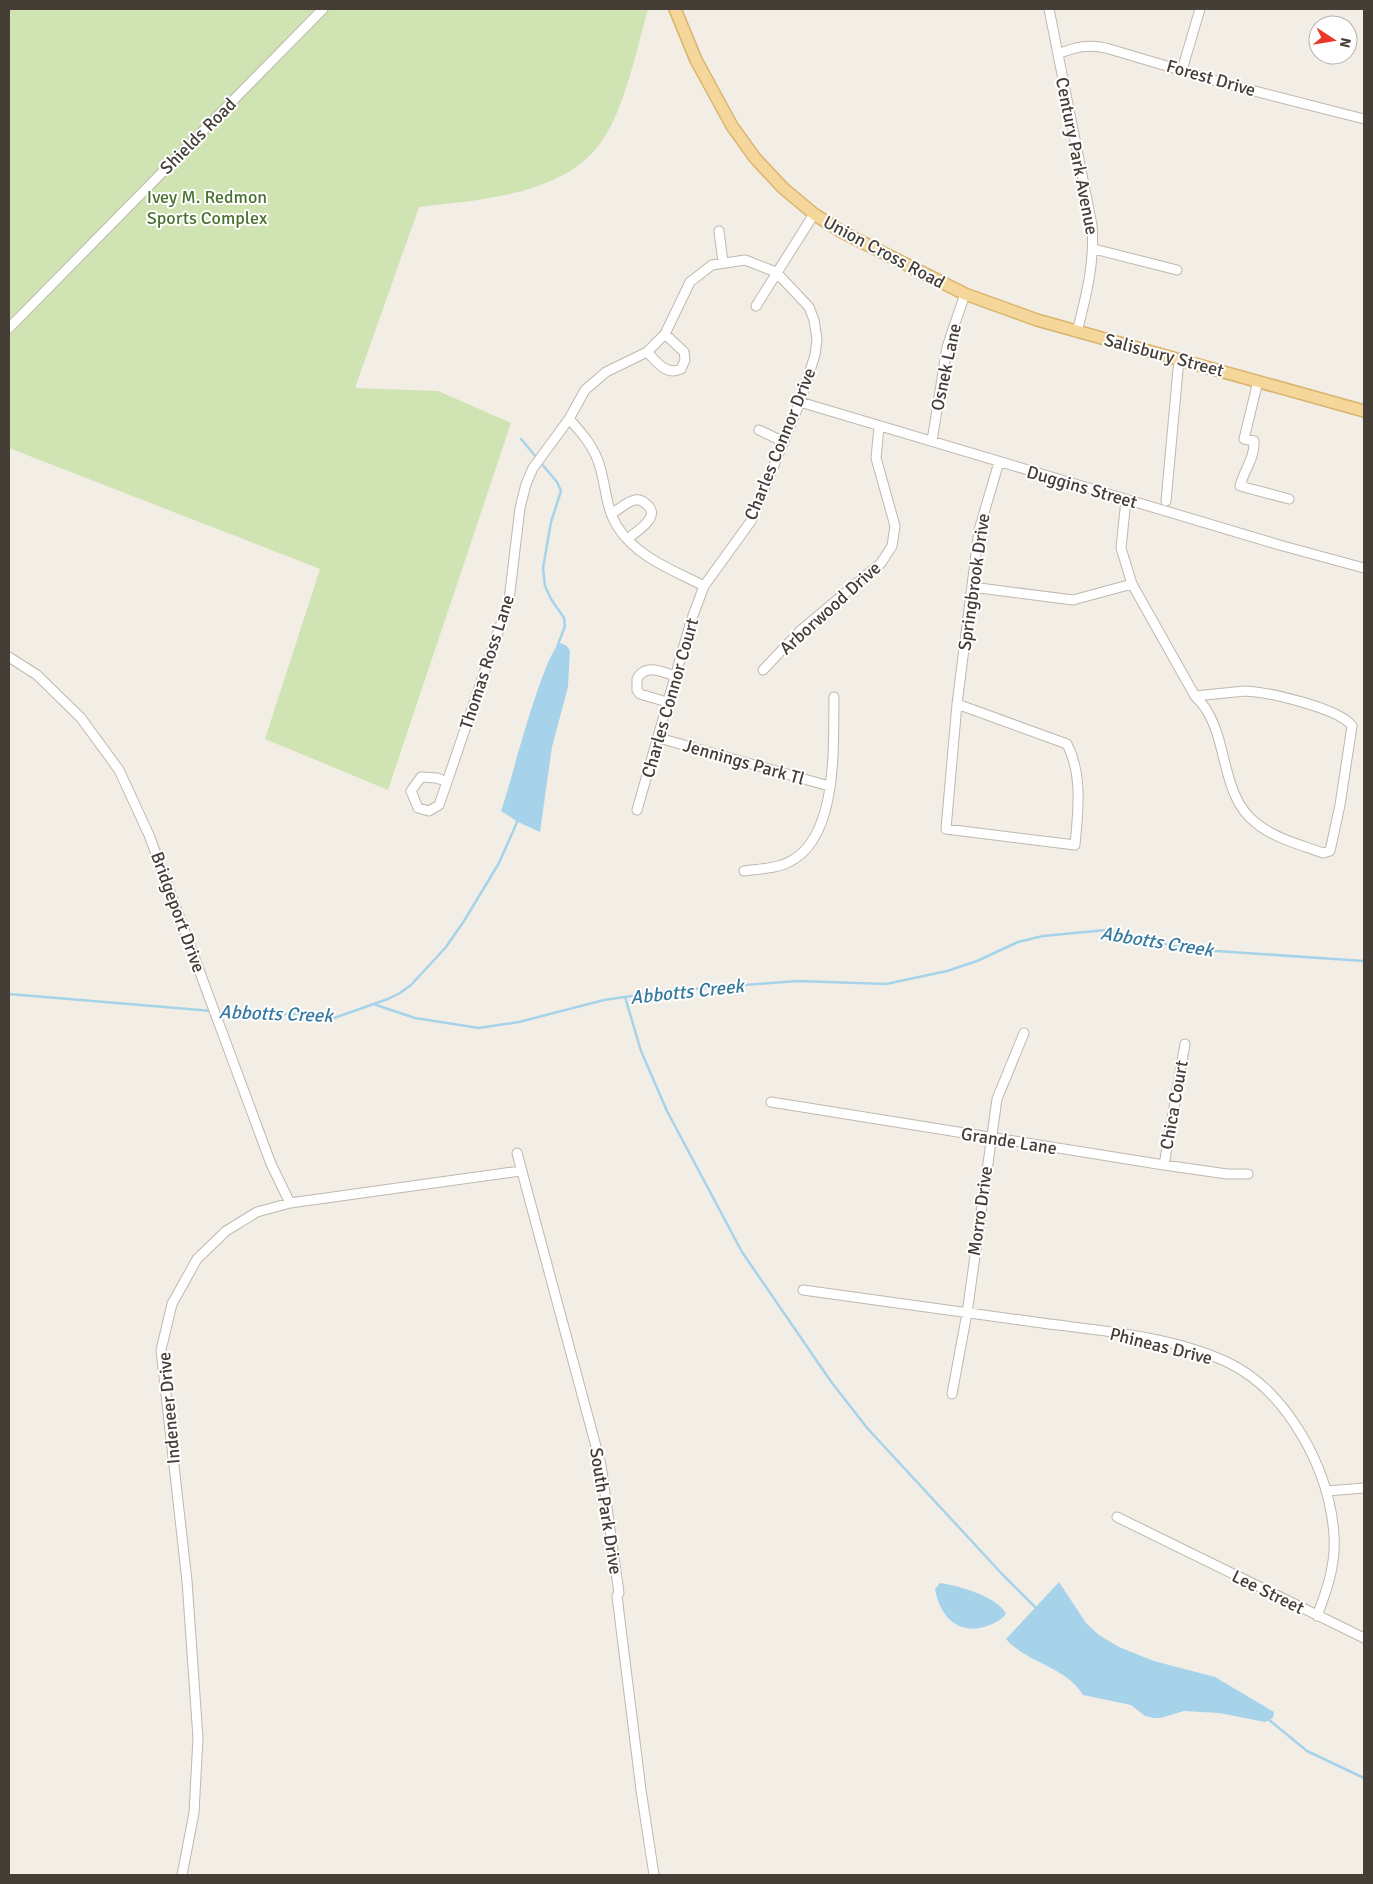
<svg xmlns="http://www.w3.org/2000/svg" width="1373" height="1884" viewBox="0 0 1373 1884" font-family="Signika,sans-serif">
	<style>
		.green { fill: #d0e3b2 }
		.water { fill: #a7d3ea }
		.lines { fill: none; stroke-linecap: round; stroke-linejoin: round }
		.stream { stroke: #a7d3ea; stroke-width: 2.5 }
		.minor-casing { stroke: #bfb8ad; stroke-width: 11 }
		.major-casing { stroke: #dab36c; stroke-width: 14 }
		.minor { stroke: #fff; stroke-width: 9 }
		.major { stroke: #f6d79b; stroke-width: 11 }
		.labels { text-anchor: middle; stroke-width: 4; stroke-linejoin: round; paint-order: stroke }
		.street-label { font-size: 18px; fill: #443e36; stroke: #fff }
		.park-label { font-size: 18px; fill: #4b712e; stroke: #fff }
		.water-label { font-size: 19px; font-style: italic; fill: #367aa0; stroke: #fff }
	</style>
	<rect width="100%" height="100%" fill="#f2eee6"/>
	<!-- green -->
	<path class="green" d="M 9,9 L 648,9 C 637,48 624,113 599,145 C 560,196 477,200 419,207 L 355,388 L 438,391 L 511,423 L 388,790 L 265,739 L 320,569 L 9,448 L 9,328 L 14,322 L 9,317 Z"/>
	<!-- water -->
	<path class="water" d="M 561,643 L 567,646 L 570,651 L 568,687 L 552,747 L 540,832 L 518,822 L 501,811 C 510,787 544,649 561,643 Z
		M 1059,1582 L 1086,1623 L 1099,1635 L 1119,1647 L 1154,1661 L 1215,1677 L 1274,1712 L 1273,1718 L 1265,1722 L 1219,1713 L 1184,1711 L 1160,1718 L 1153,1718 L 1145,1716 L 1131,1705 L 1083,1695 C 1067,1667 1027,1663 1006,1639 Z
		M 940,1583 C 957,1585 999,1597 1006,1614 C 1001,1620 997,1622 990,1625 C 960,1637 940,1618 935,1589 Z"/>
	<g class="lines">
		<!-- stream -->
		<path class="stream" d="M 521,439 L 557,482 L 561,491 L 551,522 L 543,568 L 545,586 L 551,599 L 564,618 L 565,626 L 557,647
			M 9,994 L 212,1011
			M 625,997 L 641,1051 L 667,1111 L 742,1252 L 832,1383 L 868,1429 L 1002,1574 L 1035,1607
			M 376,1005 L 415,1018 L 479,1028 L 519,1022 L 604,1000 L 666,991 L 797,981 L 886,984 L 947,971 L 977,961 L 1018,942 L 1043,936 L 1106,930 L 1187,949 L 1364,961
			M 217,1012 L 230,1014 L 298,1014 L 334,1018 L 388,999 L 400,993 L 411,985 L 446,947 L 464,921 L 499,863 L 518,820
			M 1268,1719 L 1307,1751 L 1364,1778"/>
		<!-- minor casing -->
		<g class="minor-casing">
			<path id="minor" d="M 1049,9 L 1092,225 C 1095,263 1086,296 1077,332
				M 1058,54 C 1075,47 1088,44 1106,48 L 1227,84 L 1364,119
				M 1182,70 L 1200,9
				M 719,231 L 723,262
				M 1094,249 L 1177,270
				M 756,306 L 814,214
				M 9,328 L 323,9
				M 647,352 C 657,362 666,376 681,369 L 685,360 L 684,352 L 665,334
				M 1258,381 L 1244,439 L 1254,441 C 1255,458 1244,470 1240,486 L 1289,499
				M 800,402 L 1283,546 L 1364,568
				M 569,419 C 582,433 595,448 600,467 C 606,487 606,508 617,526 C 636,557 673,570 704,586
				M 759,430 L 784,442
				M 932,441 L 947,347 L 965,294
				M 1126,500 L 1121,548 L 1132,584 L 1195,696
				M 1166,501 L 1179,359
				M 611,514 C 618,510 628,501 635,500 C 640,499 643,501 646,504 C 663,516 636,532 627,539
				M 972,587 L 1073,600 L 1132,584
				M 9,657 L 37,675 L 81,718 L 119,770 L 149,835 L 271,1164 L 290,1203
				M 763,670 L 800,631 L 881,563 L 892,546 L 895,526 L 876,458 L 879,427
				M 1245,691 C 1268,692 1339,708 1352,726 L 1340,805 L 1330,851 L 1323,853 C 1301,845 1274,838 1256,823 C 1222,797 1228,745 1207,711 C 1204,705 1199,701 1195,696 Z
				M 667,702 L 640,694 L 637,690 L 637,679 C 645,663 662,672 675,676
				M 957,704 L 1067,744 C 1083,775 1078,812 1075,845 L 946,829 Z
				M 957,704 L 979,530 L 999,462
				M 659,738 L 829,786
				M 447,782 L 437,778 L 421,777 L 411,791 L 418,808 L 429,811 L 439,805 L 447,782 L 509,600 L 520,508 L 526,484 L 533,468 L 569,419 L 585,390 L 606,372 L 647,352 L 665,334 L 690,282 L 712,265 L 745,260 L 776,272 L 809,307 L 814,320 L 817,339 L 815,355 L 800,402 L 751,521 L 704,586 L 691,621 L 637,810
				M 744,871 C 758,869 776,869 789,862 C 839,838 833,744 834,697
				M 771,1102 L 1164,1165 L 1227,1174 L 1248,1174
				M 517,1153 L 601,1465 L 619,1593 L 617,1596 L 641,1790 L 654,1875
				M 1164,1165 L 1185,1044
				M 803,1290 C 882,1301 962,1312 1042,1323 C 1103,1331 1171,1336 1227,1362 C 1288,1391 1330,1470 1334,1536 C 1336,1564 1327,1590 1317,1616
				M 952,1394 L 967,1313 L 997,1099 L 1024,1033
				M 1327,1491 L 1364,1488
				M 1117,1517 L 1364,1638
				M 182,1875 L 194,1813 L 198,1738 L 187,1581 L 161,1350 L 172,1304 L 197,1259 L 226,1231 L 257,1212 L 290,1203 L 520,1171"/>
		</g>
		<!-- major casing -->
		<g class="major-casing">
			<path id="major" d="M 675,9 L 696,60 L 732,126 L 755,158 L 783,188 L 814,214 L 842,232 L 965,294 L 1037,320 L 1364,411"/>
		</g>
		<!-- minor -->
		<use href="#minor" class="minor"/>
		<!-- major -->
		<use href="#major" class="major"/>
	</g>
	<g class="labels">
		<!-- street labels -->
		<g class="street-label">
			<text transform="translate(1211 78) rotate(16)" y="6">Forest Drive</text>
			<text transform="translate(198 136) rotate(-45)" y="6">Shields Road</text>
			<text transform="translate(1077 156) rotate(79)" y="6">Century Park Avenue</text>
			<text transform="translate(884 252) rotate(28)" y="6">Union Cross Road</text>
			<text transform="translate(1164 355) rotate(15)" y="6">Salisbury Street</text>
			<text transform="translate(946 367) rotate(-78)" y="6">Osnek Lane</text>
			<text transform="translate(780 444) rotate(-68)" y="6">Charles Connor Drive</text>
			<text transform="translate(1082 487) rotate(16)" y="6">Duggins Street</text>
			<text transform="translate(974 582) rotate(-82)" y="6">Springbrook Drive</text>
			<text transform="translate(830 608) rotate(-42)" y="6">Arborwood Drive</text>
			<text transform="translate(487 662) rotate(-72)" y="6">Thomas Ross Lane</text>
			<text transform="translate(670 698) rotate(-74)" y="6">Charles Connor Court</text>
			<text transform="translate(744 762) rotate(16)" y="6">Jennings Park Tl</text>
			<text transform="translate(178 912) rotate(70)" y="6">Bridgeport Drive</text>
			<text transform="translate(1174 1105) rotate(-80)" y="6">Chica Court</text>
			<text transform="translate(1009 1141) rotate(9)" y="6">Grande Lane</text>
			<text transform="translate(980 1211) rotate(-82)" y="6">Morro Drive</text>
			<text transform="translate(1161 1346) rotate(14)" y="6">Phineas Drive</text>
			<text transform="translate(169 1408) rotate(-95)" y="6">Indeneer Drive</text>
			<text transform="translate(606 1511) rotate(81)" y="6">South Park Drive</text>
			<text transform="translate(1268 1592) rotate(26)" y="6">Lee Street</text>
		</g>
		<!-- park labels -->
		<g class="park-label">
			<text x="207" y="203">Ivey M. Redmon<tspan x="207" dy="21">Sports Complex</tspan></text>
		</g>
		<!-- water labels -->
		<g class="water-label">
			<text transform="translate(1157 941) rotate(9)" y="7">Abbotts Creek</text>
			<text transform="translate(687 991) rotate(-6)" y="7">Abbotts Creek</text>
			<text transform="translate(276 1013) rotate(2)" y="7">Abbotts Creek</text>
		</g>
	</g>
	<!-- border -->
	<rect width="1373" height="1884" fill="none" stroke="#443e36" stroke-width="20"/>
	<!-- north arrow -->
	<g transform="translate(1333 40) rotate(102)"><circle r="24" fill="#ffffff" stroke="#b4b2af"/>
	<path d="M0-4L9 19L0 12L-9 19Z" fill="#e93826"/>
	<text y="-8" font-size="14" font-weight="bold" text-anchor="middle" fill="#443e36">N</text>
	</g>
</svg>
